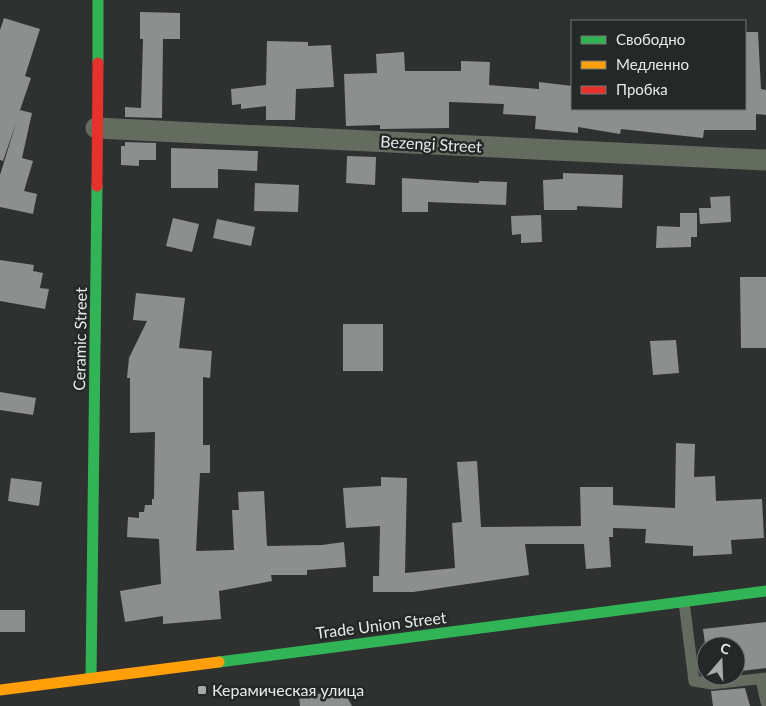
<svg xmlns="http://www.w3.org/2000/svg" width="766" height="706" viewBox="0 0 766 706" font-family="Lato,sans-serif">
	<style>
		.building { fill: #8d8f8f }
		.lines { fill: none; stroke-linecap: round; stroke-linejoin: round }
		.lane { stroke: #646c60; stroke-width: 11 }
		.street { stroke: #646c60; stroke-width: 21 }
		.fast { stroke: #30b455; stroke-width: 11 }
		.slow { stroke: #ff9f0a; stroke-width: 11 }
		.jam { stroke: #e5322d; stroke-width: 11 }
		.poi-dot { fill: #a7aaa9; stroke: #242826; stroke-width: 2 }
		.labels { text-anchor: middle; stroke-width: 5; stroke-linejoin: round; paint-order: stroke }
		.street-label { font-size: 16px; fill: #e8ebea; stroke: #242826 }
		.poi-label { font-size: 16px; fill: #e8ebea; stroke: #242826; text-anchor: start }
	</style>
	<rect width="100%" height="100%" fill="#2f3130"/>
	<!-- building -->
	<path class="building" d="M 140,12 L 180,13 L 180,39 L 163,39 L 162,118 L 125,117 L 125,107 L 141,108 L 143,39 L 140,39 Z
		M 4,18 L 40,29 L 25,76 L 31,78 L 20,110 L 32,113 L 22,158 L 33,161 L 24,191 L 37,194 L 33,214 L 0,207 L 0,175 L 17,120 L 3,161 L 0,160 L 0,30 Z
		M 745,32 L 758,32 L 761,89 L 766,90 L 766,115 L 756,114 L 756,130 L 704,130 L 703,138 L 621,129 L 620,134 L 578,127 L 578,133 L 535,129 L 536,116 L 503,114 L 504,104 L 449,102 L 449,128 L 380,129 L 380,125 L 346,126 L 344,74 L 377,73 L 376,54 L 404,52 L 405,71 L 461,71 L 461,61 L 490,62 L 489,85 L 539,89 L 539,82 L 572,86 L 572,109 L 745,109 Z
		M 267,41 L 308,42 L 308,46 L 331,45 L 334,87 L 296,89 L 295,120 L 266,120 L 266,106 L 241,109 L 241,104 L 232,105 L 231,89 L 266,85 Z
		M 125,142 L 156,143 L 156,160 L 139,160 L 139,166 L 121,165 L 121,146 L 125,146 Z
		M 171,148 L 258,151 L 257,171 L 218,169 L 218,188 L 171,188 Z
		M 347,156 L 376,157 L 375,185 L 346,183 Z
		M 563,173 L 623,175 L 622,208 L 577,206 L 577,210 L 544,210 L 543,180 L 563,179 Z
		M 402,178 L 479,183 L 479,181 L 507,182 L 506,205 L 428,202 L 428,212 L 402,212 Z
		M 255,183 L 299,185 L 298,212 L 254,211 Z
		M 730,196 L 731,222 L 700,224 L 699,208 L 711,208 L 710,197 Z
		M 680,213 L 697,213 L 697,237 L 691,237 L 691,247 L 656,248 L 657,226 L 680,227 Z
		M 541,215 L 542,242 L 521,243 L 521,234 L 512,235 L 511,216 Z
		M 173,218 L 199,224 L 192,252 L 166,246 Z
		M 217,219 L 255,227 L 251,246 L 213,238 Z
		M 0,260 L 34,265 L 33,271 L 43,273 L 40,288 L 49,289 L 45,309 L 0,301 Z
		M 740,277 L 766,277 L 766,348 L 741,348 Z
		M 136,293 L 185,298 L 179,348 L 212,351 L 210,378 L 203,377 L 203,445 L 210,445 L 210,473 L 200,473 L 196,551 L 234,550 L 232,510 L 239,510 L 238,492 L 264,491 L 267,546 L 322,545 L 344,542 L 346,567 L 307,570 L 307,575 L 271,575 L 272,581 L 219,591 L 221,619 L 163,624 L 163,616 L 125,622 L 120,591 L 161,584 L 159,539 L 127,537 L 128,517 L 139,518 L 139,512 L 144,512 L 145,505 L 152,505 L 152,499 L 154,499 L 155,432 L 130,433 L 130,378 L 127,378 L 129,358 L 147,321 L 133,320 Z
		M 343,324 L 383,324 L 383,371 L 343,371 Z
		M 676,340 L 679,373 L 653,375 L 650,341 Z
		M 0,392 L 36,398 L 33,415 L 0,410 Z
		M 676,443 L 695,444 L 694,477 L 715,476 L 716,501 L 762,499 L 764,538 L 731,540 L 732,554 L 693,556 L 693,546 L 645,543 L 646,529 L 613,528 L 613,537 L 609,537 L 611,567 L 586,569 L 584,544 L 525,544 L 529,575 L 413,592 L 373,592 L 373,576 L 379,576 L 380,526 L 346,528 L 343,488 L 381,486 L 381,477 L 407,478 L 405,573 L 455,568 L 452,523 L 462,522 L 457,462 L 477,461 L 481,527 L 581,526 L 580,487 L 613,487 L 613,505 L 675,508 Z
		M 11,478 L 42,482 L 39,506 L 8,501 Z
		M 0,610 L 25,610 L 25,632 L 0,632 Z
		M 766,622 L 766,668 L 741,671 L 742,673 L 736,674 L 736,646 L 706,646 L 706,651 L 703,629 Z
		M 745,688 L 750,706 L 713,706 L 711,691 Z
		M 343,690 L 352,706 L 300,706 L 299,697 Z"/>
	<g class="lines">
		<!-- lane -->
		<path class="lane" d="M 684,602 L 694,681 L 712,684 L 766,678
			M 761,679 L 766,702"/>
		<!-- street -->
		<path class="street" d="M 96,128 L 766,160"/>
		<!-- fast -->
		<path class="fast" d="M 98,63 L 98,0
			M 219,662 L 766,591
			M 91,678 L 97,186"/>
		<!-- slow -->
		<path class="slow" d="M 0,690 L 219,662"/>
		<!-- jam -->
		<path class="jam" d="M 97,186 L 98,63"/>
	</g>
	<!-- markers -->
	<rect class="poi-dot" x="197" y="685" width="10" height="10" rx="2.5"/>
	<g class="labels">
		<!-- street labels -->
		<g class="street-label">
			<text transform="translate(431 144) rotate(3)" y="6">Bezengi Street</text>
			<text transform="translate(80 339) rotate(-89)" y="6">Ceramic Street</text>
			<text transform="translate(381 625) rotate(-7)" y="6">Trade Union Street</text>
		</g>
		<!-- poi labels -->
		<g class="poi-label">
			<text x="212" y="696">Керамическая улица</text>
		</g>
	</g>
	<!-- legend -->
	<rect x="571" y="20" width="175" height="90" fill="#242826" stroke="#727674"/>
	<rect x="581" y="36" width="25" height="8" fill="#30b455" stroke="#727674"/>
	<text x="616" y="45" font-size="15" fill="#e8ebea">Свободно</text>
	<rect x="581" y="61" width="25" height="8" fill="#ff9f0a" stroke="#727674"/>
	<text x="616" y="70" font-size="15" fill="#e8ebea">Медленно</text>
	<rect x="581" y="86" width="25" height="8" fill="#e5322d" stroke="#727674"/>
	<text x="616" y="95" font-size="15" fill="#e8ebea">Пробка</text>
	<!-- north arrow -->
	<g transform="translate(721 661) rotate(19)"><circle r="24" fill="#242826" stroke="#727674"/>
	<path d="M0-4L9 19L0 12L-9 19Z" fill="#a7aaa9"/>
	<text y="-8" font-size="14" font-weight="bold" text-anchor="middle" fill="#e8ebea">С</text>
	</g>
</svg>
